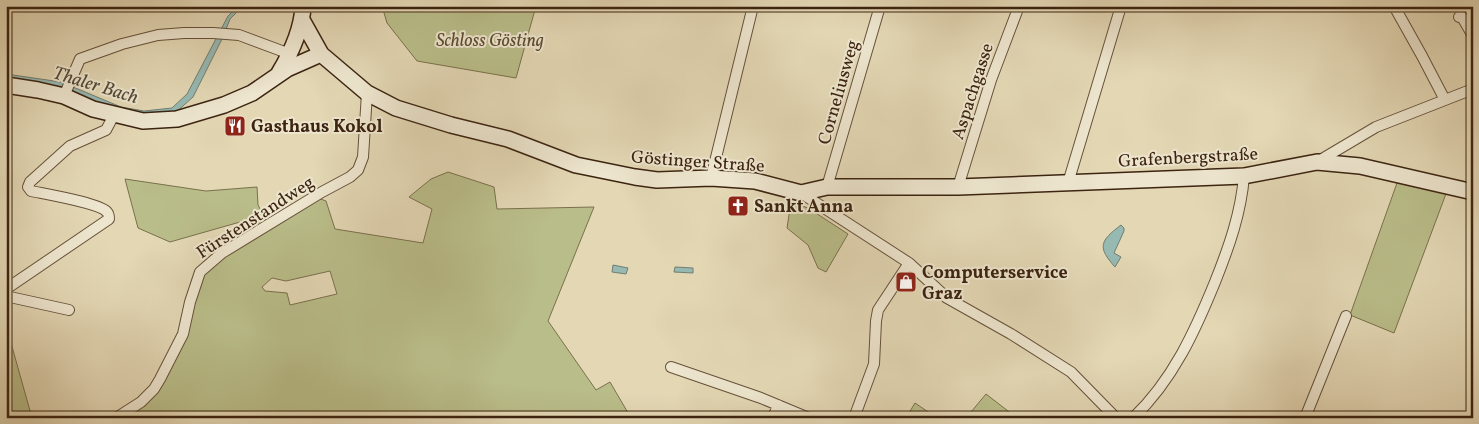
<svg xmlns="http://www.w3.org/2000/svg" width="1479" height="424" viewBox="0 0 1479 424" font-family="Vollkorn,serif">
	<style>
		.green { fill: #b9bd89; stroke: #7a704d; fill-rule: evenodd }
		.water { fill: #96b9b2; stroke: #727d72 }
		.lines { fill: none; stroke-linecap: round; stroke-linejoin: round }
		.street-casing { stroke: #66513a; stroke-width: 12 }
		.secondary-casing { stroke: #3c2411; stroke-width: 18 }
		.street { stroke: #ede5ce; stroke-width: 10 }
		.secondary { stroke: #ede5ce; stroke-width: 15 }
		.labels { text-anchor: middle; stroke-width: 4; stroke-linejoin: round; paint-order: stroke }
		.park-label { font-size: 18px; font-style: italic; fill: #5b4a2f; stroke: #ede5ce }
		.street-label { font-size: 18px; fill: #3c2411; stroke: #ede5ce }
		.poi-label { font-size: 18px; font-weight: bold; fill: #3c2411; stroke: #ede5ce; text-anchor: start }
		.water-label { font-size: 19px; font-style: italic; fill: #524939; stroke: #ede5ce }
	</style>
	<rect width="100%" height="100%" fill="#e3d7b4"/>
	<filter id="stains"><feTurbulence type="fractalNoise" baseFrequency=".004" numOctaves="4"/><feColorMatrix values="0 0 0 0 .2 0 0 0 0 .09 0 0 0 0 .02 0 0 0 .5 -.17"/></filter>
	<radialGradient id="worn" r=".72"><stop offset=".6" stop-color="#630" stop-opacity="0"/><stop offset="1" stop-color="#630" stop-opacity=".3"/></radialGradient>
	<!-- green -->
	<path class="green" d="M 382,6 L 536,6 L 516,78 L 417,61 L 387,23 Z
		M 448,172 L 494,187 L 497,209 L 594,207 L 548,321 L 596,390 L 610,382 L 631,418 L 104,418 L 157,390 L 202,273 L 250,238 L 240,222 L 170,242 L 138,228 L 125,179 L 206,191 L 257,187 L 258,205 L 267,222 L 310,195 L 326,201 L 335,229 L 423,243 L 432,209 L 409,197 L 431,179 ZM 330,271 L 337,294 L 290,305 L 287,293 L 265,291 L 262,287 L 272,278 L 286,281 Z
		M 1399,182 L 1447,191 L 1394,333 L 1350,315 L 1397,183 Z
		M 791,202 L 808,208 L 848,234 L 826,272 L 818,268 L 808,245 L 787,228 Z
		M 6,343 L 11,343 L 32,418 L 6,418 Z
		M 986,394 L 1017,418 L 966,418 Z
		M 915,403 L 937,418 L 906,418 Z"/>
	<!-- water -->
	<path class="water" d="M 238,6 L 243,6 L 230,19 L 223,37 L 193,97 L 174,114 L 147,117 L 98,106 L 59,87 L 6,80 L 6,74 L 61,82 L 121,107 L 144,111 L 172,108 L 187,94 L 228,16 Z
		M 1121,225 L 1124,228 L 1124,231 L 1114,253 L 1121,257 L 1115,267 C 1097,247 1100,241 1121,225 Z
		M 613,265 L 628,268 L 626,274 L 612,272 Z
		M 675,267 L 693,268 L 693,273 L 674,272 Z"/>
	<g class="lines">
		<!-- street casing -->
		<g class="street-casing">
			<path id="street" d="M 1394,6 L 1422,56 L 1445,100
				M 1459,17 L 1462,17 L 1473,36
				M 64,96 L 80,59 L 122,44 L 158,35 L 184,33 L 213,33 L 239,35 L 290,54
				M 1317,162 L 1376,127 L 1473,89
				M 711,178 L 753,6
				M 1068,183 L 1121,6
				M 827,187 L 880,6
				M 958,187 L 991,80 L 1019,6
				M 801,193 L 909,263 L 947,298 L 1011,334 L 1071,372 L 1116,418
				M 6,289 L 109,219 C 109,216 109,214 107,212 C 99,203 45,194 31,191 L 28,187 L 30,182 L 70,146 L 106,130 L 114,115
				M 6,295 L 10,297 L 69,310
				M 671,367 L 761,398 L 809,418
				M 116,418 L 141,402 L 154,389 L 160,379 L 183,334 L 190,302 L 200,272 L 222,253 L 322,192 L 350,177 L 358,170 L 363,157 L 367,93
				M 773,418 L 778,405
				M 854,418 L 874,364 L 876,321 L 878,310 L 909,263
				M 1133,418 C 1173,380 1195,331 1215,282 C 1229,247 1241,213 1244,176
				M 1305,418 L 1346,316"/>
		</g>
		<!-- secondary casing -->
		<g class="secondary-casing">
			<path id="secondary" d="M 302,20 L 321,54 L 367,93 L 396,108 L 451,125 L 508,139 L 576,165 L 635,177 L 657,180 L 711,178 L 755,181 L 801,193 L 827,187 L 958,187 L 1244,176 L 1317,162 L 1360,166 L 1473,192
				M 279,73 C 291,53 302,30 303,6
				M 6,85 L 38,90 L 64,96 L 93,109 L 143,121 L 177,119 L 224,105 L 252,93 L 287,69 L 321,54"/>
		</g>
		<!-- street -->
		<use href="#street" class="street"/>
		<!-- secondary -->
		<use href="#secondary" class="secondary"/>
	</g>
	<!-- icons -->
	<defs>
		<g id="restaurant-square" transform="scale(1.125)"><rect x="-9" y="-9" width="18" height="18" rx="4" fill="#8f2418" stroke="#ede5ce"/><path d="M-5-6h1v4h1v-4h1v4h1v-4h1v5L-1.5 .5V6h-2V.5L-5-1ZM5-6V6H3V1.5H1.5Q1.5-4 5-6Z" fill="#fff"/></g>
		<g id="church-square" transform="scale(1.125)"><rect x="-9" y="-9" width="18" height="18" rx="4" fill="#8f2418" stroke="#ede5ce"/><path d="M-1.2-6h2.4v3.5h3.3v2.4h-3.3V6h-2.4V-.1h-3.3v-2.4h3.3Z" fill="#fff"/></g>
		<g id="shop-square" transform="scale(1.125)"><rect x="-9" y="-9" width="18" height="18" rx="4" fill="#8f2418" stroke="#ede5ce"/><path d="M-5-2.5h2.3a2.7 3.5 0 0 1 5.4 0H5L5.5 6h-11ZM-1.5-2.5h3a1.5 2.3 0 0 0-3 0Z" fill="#fff"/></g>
	</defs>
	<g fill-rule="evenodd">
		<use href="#restaurant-square" x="235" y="126"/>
		<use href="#church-square" x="738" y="206"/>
		<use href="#shop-square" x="906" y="282"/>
	</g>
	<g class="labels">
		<!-- park labels -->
		<g class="park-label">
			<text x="490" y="46">Schloss Gösting</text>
		</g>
		<!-- street labels -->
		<g class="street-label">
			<text transform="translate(972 91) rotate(-72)" y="6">Aspachgasse</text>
			<text transform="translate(838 92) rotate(-74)" y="6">Corneliusweg</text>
			<text transform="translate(1188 157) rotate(-3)" y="6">Grafenbergstraße</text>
			<text transform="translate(698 161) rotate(4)" y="6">Göstinger Straße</text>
			<text transform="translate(255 217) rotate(-33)" y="6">Fürstenstandweg</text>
		</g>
		<!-- poi labels -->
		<g class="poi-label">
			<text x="251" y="132">Gasthaus Kokol</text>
			<text x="754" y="212">Sankt Anna</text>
			<text x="922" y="278">Computerservice<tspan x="922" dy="21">Graz</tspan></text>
		</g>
		<!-- water labels -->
		<g class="water-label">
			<text transform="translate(96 84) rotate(17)" y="7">Thaler Bach</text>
		</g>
	</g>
	<!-- margin -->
	<rect width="1479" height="424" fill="none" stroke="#e3d7b4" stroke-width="25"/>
	<rect x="8" y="8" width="1464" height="409" fill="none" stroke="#3c2411" stroke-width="2.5"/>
	<rect x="12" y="12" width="1454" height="399" fill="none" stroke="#3c2411"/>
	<rect width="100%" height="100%" filter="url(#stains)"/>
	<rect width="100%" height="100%" fill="url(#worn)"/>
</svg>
